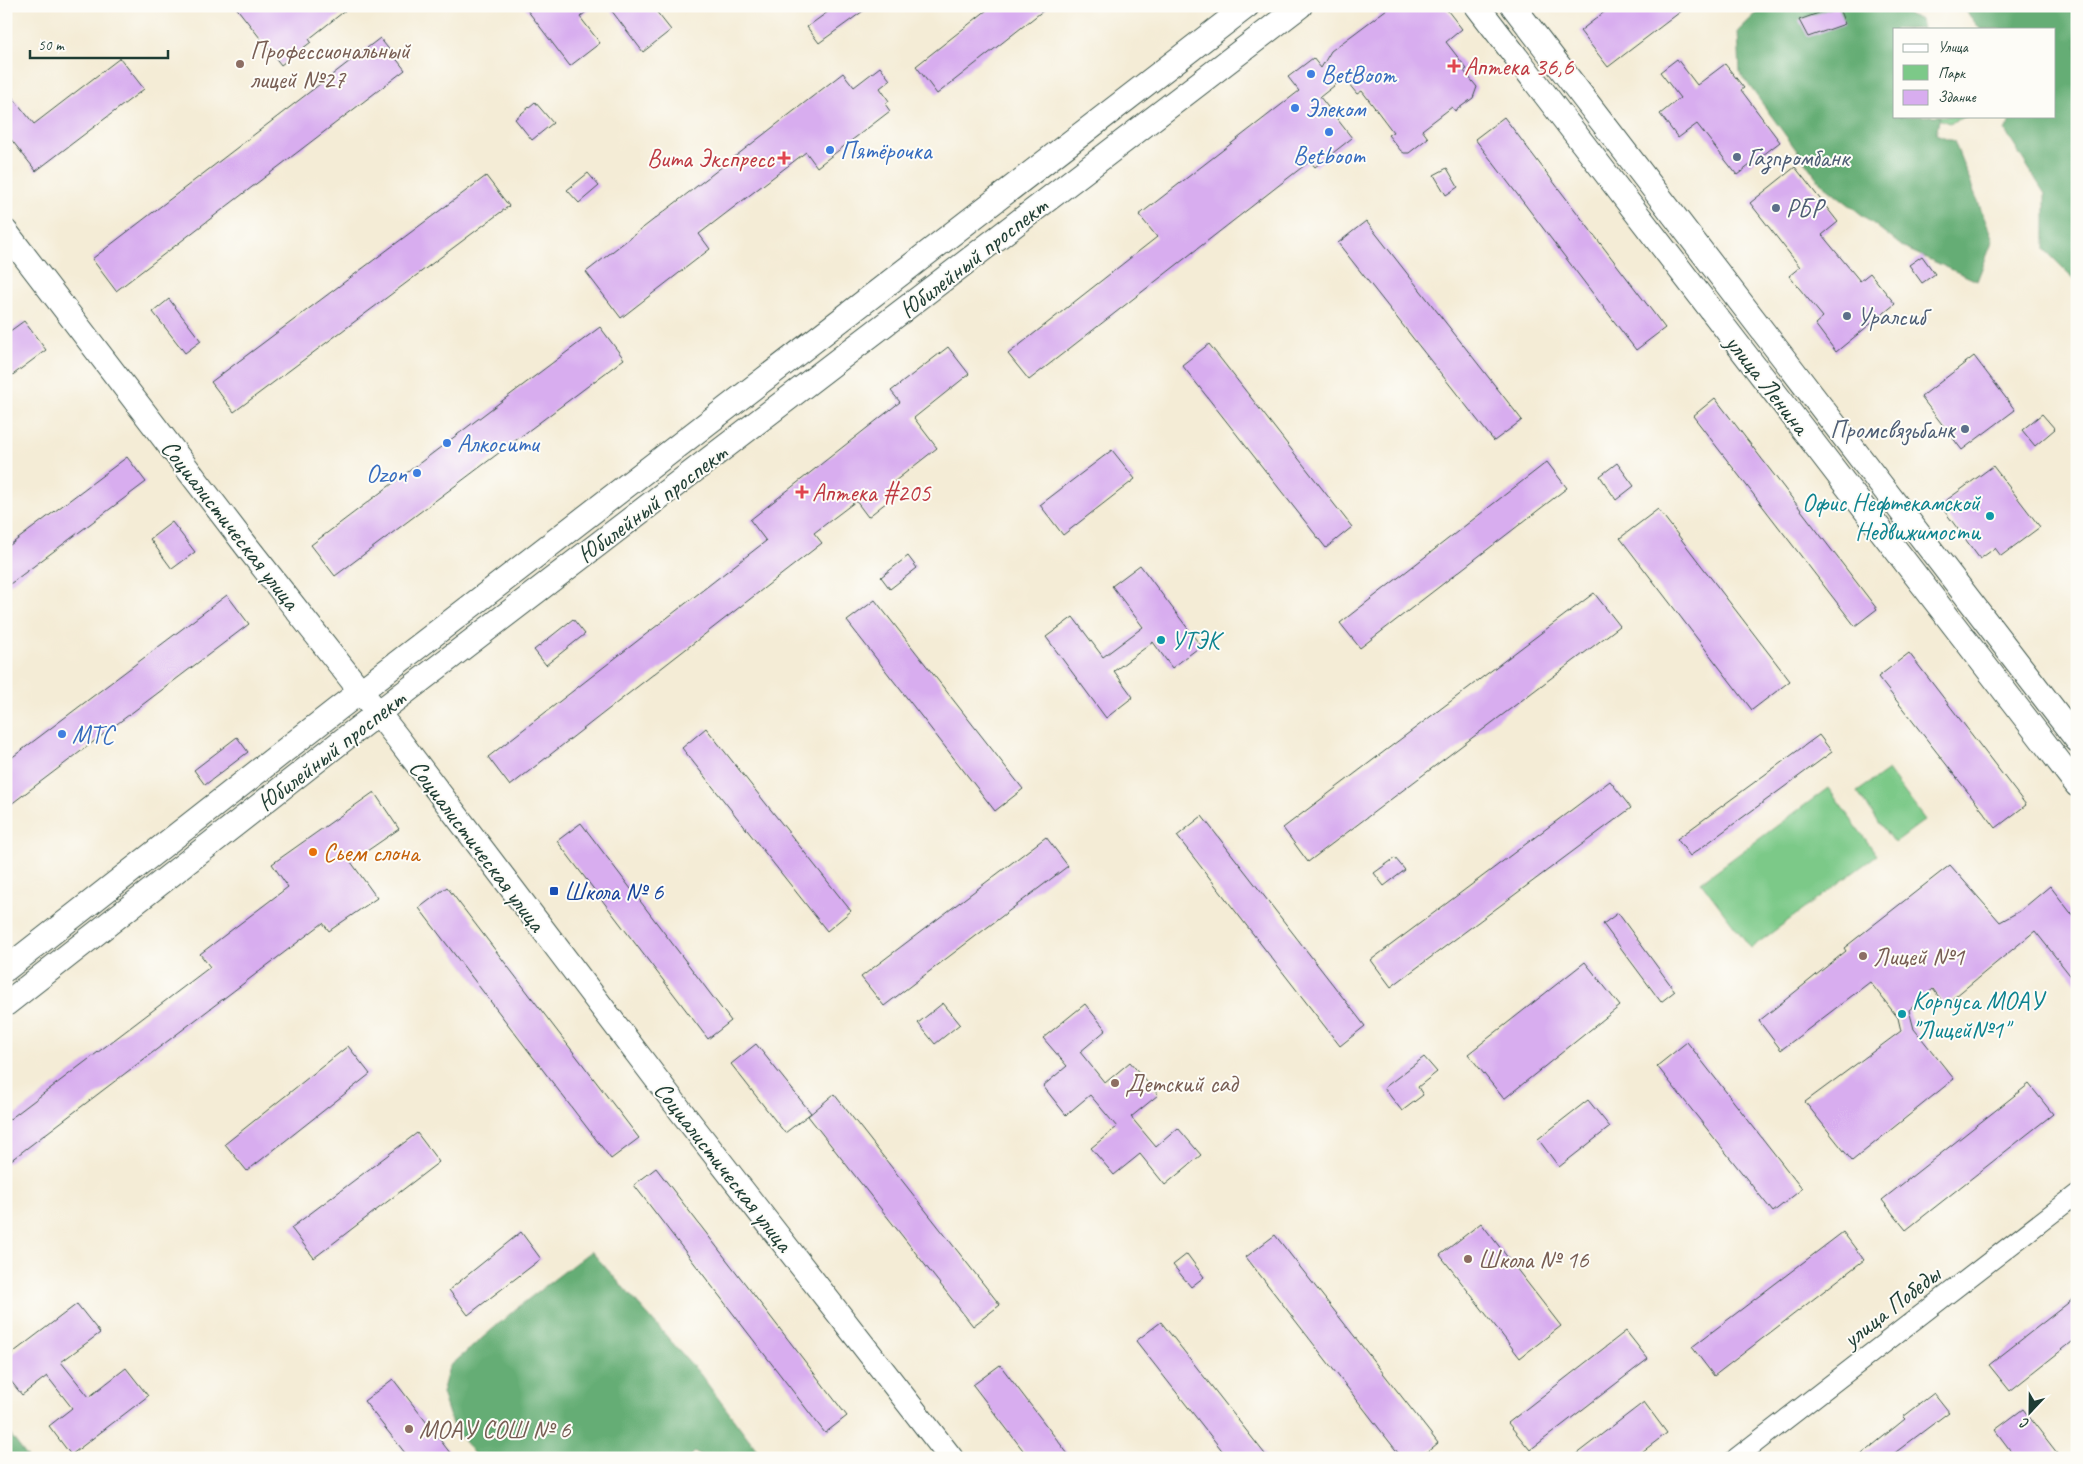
<svg xmlns="http://www.w3.org/2000/svg" width="2083" height="1464" viewBox="0 0 2083 1464" font-family="Caveat,sans-serif">
	<style>
		.green { fill: #7cc988; stroke: #4e835e }
		.forest { fill: #65ad74; stroke: #427554 }
		.building { fill: #d8adef }
		.lines { fill: none; stroke-linecap: round; stroke-linejoin: round }
		.minor-casing { stroke: #3f574c; stroke-width: 21 }
		.major-casing { stroke: #3f574c; stroke-width: 26 }
		.minor { stroke: #fff; stroke-width: 19 }
		.major { stroke: #fff; stroke-width: 24 }
		.education-dot { fill: #8d6e63; stroke: #fdfcf7; stroke-width: 2 }
		.health-dot { fill: #e0444e; stroke: #fdfcf7; stroke-width: 2 }
		.shop-dot { fill: #3f7fe0; stroke: #fdfcf7; stroke-width: 2 }
		.service-dot { fill: #5c6f8a; stroke: #fdfcf7; stroke-width: 2 }
		.culture-dot { fill: #0f9aa8; stroke: #fdfcf7; stroke-width: 2 }
		.food-dot { fill: #e8710a; stroke: #fdfcf7; stroke-width: 2 }
		.transit-dot { fill: #1a4fb4; stroke: #fdfcf7; stroke-width: 2 }
		.labels { text-anchor: middle; stroke-width: 4; stroke-linejoin: round; paint-order: stroke }
		.education-label { font-size: 25px; fill: #785e54; stroke: #fdfcf7; text-anchor: start }
		.health-label { font-size: 25px; fill: #be3a42; stroke: #fdfcf7; text-anchor: start }
		.shop-label { font-size: 25px; fill: #366cbe; stroke: #fdfcf7; text-anchor: start }
		.service-label { font-size: 25px; fill: #4e5e75; stroke: #fdfcf7; text-anchor: start }
		.street-label { font-size: 25px; fill: #1f3d34; stroke: #fdfcf7 }
		.culture-label { font-size: 25px; fill: #0d838f; stroke: #fdfcf7; text-anchor: start }
		.food-label { font-size: 25px; fill: #c56008; stroke: #fdfcf7; text-anchor: start }
		.transit-label { font-size: 25px; fill: #164399; stroke: #fdfcf7; text-anchor: start }
	</style>
	<rect width="100%" height="100%" fill="#fdfcf7"/>
	<filter id="ink" filterUnits="userSpaceOnUse"><feTurbulence type="fractalNoise" baseFrequency=".02" numOctaves="2"/><feDisplacementMap in="SourceGraphic" scale="10" xChannelSelector="R" yChannelSelector="G"/><feConvolveMatrix kernelMatrix="1 2 1 2 8 2 1 2 1" color-interpolation-filters="sRGB"/></filter>
	<filter id="wash" filterUnits="userSpaceOnUse"><feTurbulence type="fractalNoise" baseFrequency=".0096" numOctaves="4" result="noise"/><feDisplacementMap in="SourceGraphic" scale="20" xChannelSelector="R" yChannelSelector="G"/><feGaussianBlur stdDeviation="1.12" result="paint"/><feColorMatrix in="noise" values="0 0 0 0 0 0 0 0 0 0 0 0 0 0 0 0 0 1.4 0 .05"/><feComposite in="paint" operator="in"/></filter>
	<g filter="url(#wash)">
		<rect width="100%" height="100%" fill="#f4ecd6"/>
		<!-- green -->
		<path class="green" d="M 1930,116 L 1967,116 L 1949,123 Z
			M 1888,770 L 1925,820 L 1894,843 L 1857,792 Z
			M 1828,788 L 1877,855 L 1751,948 L 1701,882 Z"/>
		<!-- forest -->
		<path class="forest" d="M 1764,6 L 1888,6 L 1921,20 L 1923,29 L 1894,29 L 1894,116 L 1940,116 L 1936,134 L 1954,141 L 1993,240 L 1977,281 L 1904,248 L 1819,181 L 1740,73 L 1738,31 Z
			M 1962,6 L 2077,6 L 2077,282 L 2045,250 L 2045,194 L 2005,131 L 2013,116 L 2054,116 L 2054,29 L 1980,29 Z
			M 591,1251 L 700,1374 L 763,1458 L 707,1458 L 695,1452 L 689,1458 L 477,1458 L 453,1427 L 442,1393 L 449,1367 L 518,1307 Z
			M 6,1429 L 28,1458 L 6,1458 Z"/>
		<g id="blocks">
			<!-- building -->
			<path class="building" d="M 235,6 L 351,6 L 309,39 L 311,42 L 281,65 Z
				M 524,6 L 593,6 L 580,17 L 600,43 L 570,66 Z
				M 608,6 L 652,6 L 671,30 L 643,52 Z
				M 836,6 L 870,6 L 819,43 L 807,27 Z
				M 992,6 L 1049,6 L 937,94 L 916,66 Z
				M 1391,6 L 1444,6 L 1462,29 L 1446,42 L 1467,69 L 1464,71 L 1477,87 L 1473,98 L 1455,111 L 1452,107 L 1422,130 L 1428,138 L 1409,153 L 1404,153 L 1401,151 L 1388,135 L 1393,132 L 1362,91 L 1357,94 L 1344,78 L 1320,97 L 1352,138 L 1315,167 L 1310,161 L 1029,380 L 1008,354 L 1157,237 L 1139,215 L 1299,91 L 1288,77 L 1313,58 L 1321,68 L 1331,51 Z
				M 1612,6 L 1688,6 L 1608,67 L 1580,31 Z
				M 1838,6 L 1845,24 L 1808,37 L 1799,20 Z
				M 380,38 L 405,70 L 116,291 L 92,259 Z
				M 120,58 L 144,89 L 36,171 L 6,133 L 6,89 L 34,124 Z
				M 1677,59 L 1697,85 L 1725,64 L 1744,88 L 1741,90 L 1780,142 L 1737,175 L 1697,124 L 1678,138 L 1660,114 L 1680,98 L 1660,72 Z
				M 880,67 L 890,80 L 880,88 L 889,101 L 885,104 L 890,111 L 817,167 L 806,152 L 699,234 L 710,249 L 621,318 L 586,272 L 843,73 L 854,87 Z
				M 535,102 L 553,123 L 532,140 L 515,119 Z
				M 1504,117 L 1665,328 L 1636,350 L 1475,139 Z
				M 1795,167 L 1838,222 L 1822,235 L 1860,281 L 1870,273 L 1895,304 L 1836,352 L 1815,324 L 1823,317 L 1789,276 L 1800,267 L 1750,203 Z
				M 1447,168 L 1458,187 L 1446,195 L 1434,175 Z
				M 588,173 L 599,186 L 579,203 L 567,190 Z
				M 486,176 L 509,206 L 234,412 L 211,382 Z
				M 1366,221 L 1522,420 L 1494,441 L 1338,243 Z
				M 1922,256 L 1935,274 L 1922,283 L 1909,265 Z
				M 169,299 L 201,341 L 185,353 L 153,312 Z
				M 24,321 L 46,350 L 6,380 L 6,334 Z
				M 600,327 L 624,359 L 335,576 L 311,545 Z
				M 1209,344 L 1352,527 L 1326,548 L 1182,365 Z
				M 948,347 L 969,374 L 914,418 L 937,448 L 890,485 L 897,494 L 868,517 L 856,501 L 814,533 L 822,543 L 510,786 L 488,757 L 766,541 L 750,520 L 900,402 L 891,391 Z
				M 1974,356 L 2015,410 L 1962,450 L 1921,397 Z
				M 1715,398 L 1877,609 L 1855,626 L 1693,416 Z
				M 2042,414 L 2055,429 L 2035,446 L 2022,430 Z
				M 1112,450 L 1135,479 L 1063,535 L 1040,505 Z
				M 127,457 L 146,482 L 6,587 L 6,548 Z
				M 1547,462 L 1567,488 L 1360,648 L 1340,623 Z
				M 1617,463 L 1634,486 L 1616,500 L 1600,476 Z
				M 1993,466 L 2040,527 L 2001,556 L 1995,548 L 1980,559 L 1940,505 Z
				M 1658,509 L 1790,681 L 1752,710 L 1620,538 Z
				M 172,522 L 195,552 L 172,569 L 150,539 Z
				M 908,556 L 917,568 L 890,589 L 881,577 Z
				M 1140,565 L 1201,646 L 1172,668 L 1153,642 L 1114,671 L 1133,697 L 1106,718 L 1046,637 L 1073,617 L 1103,657 L 1143,627 L 1112,586 Z
				M 1594,593 L 1620,626 L 1308,862 L 1283,828 Z
				M 227,595 L 249,624 L 6,808 L 6,762 Z
				M 875,600 L 1023,789 L 995,811 L 847,621 Z
				M 573,619 L 585,634 L 546,665 L 534,650 Z
				M 1909,653 L 2026,805 L 1996,828 L 1878,677 Z
				M 706,728 L 851,911 L 827,931 L 682,748 Z
				M 1819,735 L 1832,752 L 1690,856 L 1677,839 Z
				M 237,737 L 248,752 L 205,785 L 194,770 Z
				M 1610,781 L 1631,808 L 1391,987 L 1371,960 Z
				M 374,792 L 399,829 L 351,862 L 377,898 L 329,931 L 323,923 L 6,1164 L 6,1122 L 210,967 L 200,954 L 288,887 L 272,864 Z
				M 1202,816 L 1365,1026 L 1340,1046 L 1177,836 Z
				M 581,823 L 731,1021 L 708,1039 L 557,841 Z
				M 1046,837 L 1068,866 L 884,1006 L 861,977 Z
				M 1395,858 L 1405,870 L 1384,886 L 1374,873 Z
				M 1950,865 L 2000,922 L 2020,911 L 2050,886 L 2077,921 L 2077,984 L 2035,931 L 1945,1005 L 1933,989 L 1909,1010 L 1914,1029 L 1954,1079 L 1852,1161 L 1805,1102 L 1901,1031 L 1898,1018 L 1870,982 L 1781,1050 L 1759,1021 L 1846,951 L 1844,948 Z
				M 447,887 L 639,1138 L 611,1159 L 419,908 Z
				M 1618,913 L 1675,991 L 1661,1002 L 1603,924 Z
				M 1585,962 L 1620,1006 L 1504,1099 L 1468,1054 Z
				M 943,1003 L 960,1024 L 935,1044 L 918,1023 Z
				M 1085,1004 L 1106,1030 L 1080,1052 L 1105,1083 L 1130,1062 L 1158,1095 L 1131,1117 L 1156,1147 L 1178,1128 L 1201,1155 L 1165,1185 L 1140,1154 L 1114,1175 L 1091,1148 L 1117,1127 L 1090,1095 L 1066,1115 L 1043,1086 L 1067,1066 L 1043,1038 Z
				M 1687,1042 L 1802,1189 L 1773,1212 L 1657,1066 Z
				M 756,1044 L 811,1113 L 785,1133 L 731,1064 Z
				M 348,1046 L 370,1074 L 247,1171 L 225,1144 Z
				M 1424,1057 L 1437,1072 L 1418,1087 L 1423,1095 L 1402,1111 L 1384,1088 Z
				M 2029,1084 L 2053,1114 L 1906,1230 L 1882,1200 Z
				M 834,1094 L 1000,1305 L 973,1326 L 808,1116 Z
				M 1588,1100 L 1610,1127 L 1559,1167 L 1538,1139 Z
				M 417,1133 L 439,1162 L 314,1258 L 291,1228 Z
				M 656,1168 L 847,1416 L 825,1433 L 634,1185 Z
				M 1481,1223 L 1561,1326 L 1520,1358 L 1440,1255 Z
				M 521,1232 L 541,1259 L 468,1315 L 449,1290 Z
				M 1843,1232 L 1864,1260 L 1714,1376 L 1692,1347 Z
				M 1275,1235 L 1438,1443 L 1420,1458 L 1402,1458 L 1246,1257 Z
				M 1187,1254 L 1204,1277 L 1191,1287 L 1173,1265 Z
				M 2077,1296 L 2077,1338 L 2010,1391 L 1989,1365 Z
				M 77,1304 L 100,1333 L 61,1362 L 89,1397 L 126,1368 L 148,1396 L 71,1455 L 49,1426 L 72,1408 L 47,1376 L 22,1395 L 6,1375 L 6,1358 Z
				M 1161,1322 L 1268,1458 L 1228,1458 L 1136,1341 Z
				M 1626,1331 L 1648,1359 L 1530,1450 L 1508,1423 Z
				M 1000,1365 L 1071,1458 L 1029,1458 L 973,1385 Z
				M 393,1379 L 454,1458 L 409,1458 L 364,1401 Z
				M 1934,1393 L 1949,1412 L 1888,1458 L 1857,1458 L 1905,1419 L 1903,1417 Z
				M 1644,1402 L 1667,1433 L 1634,1458 L 1571,1458 Z
				M 2023,1409 L 2061,1458 L 2016,1458 L 1995,1430 Z"/>
		</g>
	</g>
	<g filter="url(#ink)">
		<use href="#blocks" fill-opacity="0" stroke="#3f574c" stroke-width="1"/>
		<g class="lines">
			<!-- minor casing -->
			<g class="minor-casing">
				<path id="minor" d="M 1736,1458 L 2077,1194"/>
			</g>
			<!-- major casing -->
			<g class="major-casing">
				<path id="major" d="M 1477,6 L 2077,785
					M 1513,6 L 2077,740
					M 6,232 L 248,548 L 396,736 L 680,1110 L 951,1458
					M 6,969 L 335,711 L 1247,6
					M 6,1004 L 352,733 L 1300,6"/>
			</g>
			<!-- minor -->
			<use href="#minor" class="minor"/>
			<!-- major -->
			<use href="#major" class="major"/>
		</g>
	</g>
	<!-- markers -->
	<g class="education-dot">
		<circle cx="240" cy="64" r="5"/>
		<circle cx="1863" cy="956" r="5"/>
		<circle cx="1115" cy="1083" r="5"/>
		<circle cx="1468" cy="1259" r="5"/>
		<circle cx="409" cy="1429" r="5"/>
	</g>
	<g class="health-dot">
		<path d="M1451.5 58.5h5v5h5v5h-5v5h-5v-5h-5v-5h5z"/>
		<path d="M781.5 150.5h5v5h5v5h-5v5h-5v-5h-5v-5h5z"/>
		<path d="M799.5 484.5h5v5h5v5h-5v5h-5v-5h-5v-5h5z"/>
	</g>
	<g class="shop-dot">
		<circle cx="1311" cy="74" r="5"/>
		<circle cx="1295" cy="108" r="5"/>
		<circle cx="1329" cy="132" r="5"/>
		<circle cx="830" cy="150" r="5"/>
		<circle cx="447" cy="443" r="5"/>
		<circle cx="417" cy="473" r="5"/>
		<circle cx="62" cy="734" r="5"/>
	</g>
	<g class="service-dot">
		<circle cx="1737" cy="157" r="5"/>
		<circle cx="1776" cy="208" r="5"/>
		<circle cx="1847" cy="316" r="5"/>
		<circle cx="1965" cy="429" r="5"/>
	</g>
	<g class="culture-dot">
		<circle cx="1990" cy="516" r="5"/>
		<circle cx="1161" cy="640" r="5"/>
		<circle cx="1902" cy="1014" r="5"/>
	</g>
	<circle class="food-dot" cx="313" cy="852" r="5"/>
	<rect class="transit-dot" x="549" y="886" width="10" height="10" rx="2.5"/>
	<g class="labels">
		<!-- education labels -->
		<g class="education-label">
			<text x="250" y="59">Профессиональный<tspan x="250" dy="29">лицей №27</tspan></text>
			<text x="1873" y="965">Лицей №1</text>
			<text x="1125" y="1092">Детский сад</text>
			<text x="1478" y="1268">Школа № 16</text>
			<text x="419" y="1438">МОАУ СОШ № 6</text>
		</g>
		<!-- health labels -->
		<g class="health-label">
			<text x="1464" y="75">Аптека 36,6</text>
			<text x="774" y="167" text-anchor="end">Вита Экспресс</text>
			<text x="812" y="501">Аптека #205</text>
		</g>
		<!-- shop labels -->
		<g class="shop-label">
			<text x="1321" y="83">BetBoom</text>
			<text x="1305" y="117">Элеком</text>
			<text x="840" y="159">Пятёрочка</text>
			<text x="1329" y="164" text-anchor="middle">Betboom</text>
			<text x="457" y="452">Алкосити</text>
			<text x="407" y="482" text-anchor="end">Ozon</text>
			<text x="72" y="743">МТС</text>
		</g>
		<!-- service labels -->
		<g class="service-label">
			<text x="1747" y="166">Газпромбанк</text>
			<text x="1786" y="217">РБР</text>
			<text x="1857" y="325">Уралсиб</text>
			<text x="1955" y="438" text-anchor="end">Промсвязьбанк</text>
		</g>
		<!-- street labels -->
		<g class="street-label">
			<text transform="translate(973 257) rotate(-38)" y="9">Юбилейный проспект</text>
			<text transform="translate(1768 384) rotate(52)" y="9">улица Ленина</text>
			<text transform="translate(652 503) rotate(-37)" y="9">Юбилейный проспект</text>
			<text transform="translate(231 524) rotate(52)" y="9">Социалистическая улица</text>
			<text transform="translate(331 750) rotate(-38)" y="9">Юбилейный проспект</text>
			<text transform="translate(478 845) rotate(53)" y="9">Социалистическая улица</text>
			<text transform="translate(724 1166) rotate(52)" y="9">Социалистическая улица</text>
			<text transform="translate(1891 1306) rotate(-38)" y="9">улица Победы</text>
		</g>
		<!-- culture labels -->
		<g class="culture-label">
			<text x="1980" y="511" text-anchor="end">Офис Нефтекамской<tspan x="1980" dy="29">Недвижимости</tspan></text>
			<text x="1171" y="649">УТЭК</text>
			<text x="1912" y="1009">Корпуса МОАУ<tspan x="1912" dy="29">"Лицей№1"</tspan></text>
		</g>
		<!-- food labels -->
		<g class="food-label">
			<text x="323" y="861">Сьем слона</text>
		</g>
		<!-- transit labels -->
		<g class="transit-label">
			<text x="564" y="900">Школа № 6</text>
		</g>
	</g>
	<!-- margin -->
	<rect width="2083" height="1464" fill="none" stroke="#fdfcf7" stroke-width="25"/>
	<!-- legend -->
	<rect x="1893" y="28" width="162" height="90" fill="#fdfcf7" stroke="#a4b0a9"/>
	<rect x="1903" y="44" width="25" height="8" fill="#ffffff" stroke="#a4b0a9"/>
	<text x="1938" y="52" font-size="15" fill="#1f3d34">Улица</text>
	<rect x="1903" y="65" width="25" height="15" fill="#7cc988" stroke="#a4b0a9"/>
	<text x="1938" y="78" font-size="15" fill="#1f3d34">Парк</text>
	<rect x="1903" y="90" width="25" height="15" fill="#d8adef" stroke="#a4b0a9"/>
	<text x="1938" y="102" font-size="15" fill="#1f3d34">Здание</text>
	<!-- north arrow -->
	<g transform="translate(2030 1412) rotate(202)" stroke="#fdfcf7" stroke-width="4" paint-order="stroke">
	<path d="M0-4L9 19L0 12L-9 19Z" fill="#1f3d34"/>
	<text y="-8" font-size="14" font-weight="bold" text-anchor="middle" fill="#1f3d34">С</text>
	</g>
	<!-- scale -->
	<path d="M30 50v8h138v-8" fill="none" stroke="#1f3d34" stroke-width="2.5"/>
	<text x="38" y="50" font-size="15" fill="#1f3d34" stroke="#fdfcf7" stroke-width="4" paint-order="stroke">50 m</text>
</svg>
